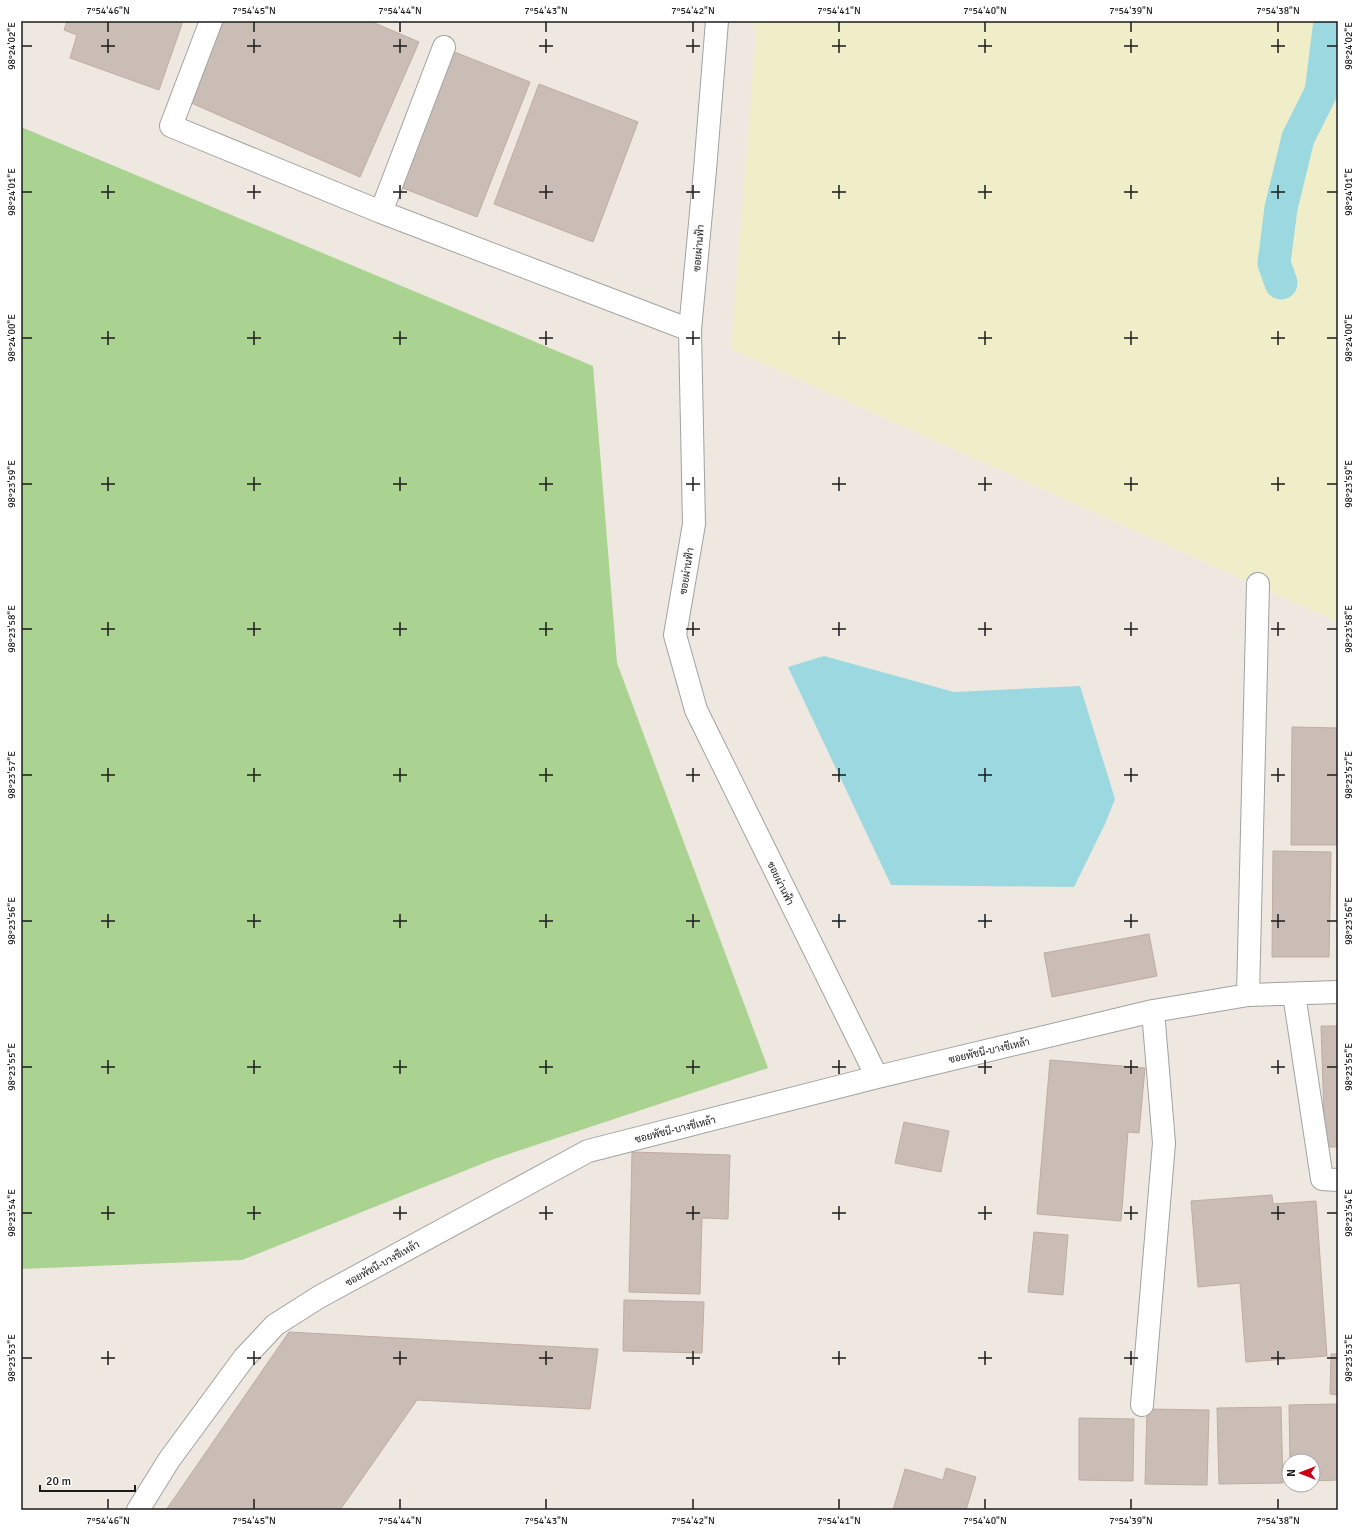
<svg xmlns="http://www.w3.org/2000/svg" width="1359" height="1531" viewBox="0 0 1359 1531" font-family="Signika,Sarabun,sans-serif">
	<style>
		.farmland { fill: #efeec9 }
		.forest { fill: #aad290 }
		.water { fill: #9bd8e0 }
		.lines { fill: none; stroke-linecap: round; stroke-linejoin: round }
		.canal { stroke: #9bd8e0; stroke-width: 33 }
		.building { fill: #cabdb6; stroke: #c1aca1 }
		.minor-casing { stroke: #a2a2a2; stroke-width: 24 }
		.minor { stroke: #fff; stroke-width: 22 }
		.ticks { fill: none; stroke: #1b1b1b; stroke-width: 1.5 }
		.labels { text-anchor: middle; stroke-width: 3; stroke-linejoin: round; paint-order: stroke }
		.street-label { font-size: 10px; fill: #1b1b1b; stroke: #fff }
		.neatline { fill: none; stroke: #1b1b1b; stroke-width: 1.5 }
		.ticks-label { font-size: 10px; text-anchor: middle; fill: #1b1b1b }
	</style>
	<rect width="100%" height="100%" fill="#eee8e0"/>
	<!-- farmland -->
	<path class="farmland" d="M 752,21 L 1338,21 L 1338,622 L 731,349 L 756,34 Z"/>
	<!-- forest -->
	<path class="forest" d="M 21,127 L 593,366 L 617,663 L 768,1068 L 494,1159 L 242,1260 L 21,1269 Z"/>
	<!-- water -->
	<path class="water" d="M 824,656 L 954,692 L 1080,686 L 1115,799 L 1105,824 L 1074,887 L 891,885 L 788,667 Z"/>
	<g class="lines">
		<!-- canal -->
		<path class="canal" d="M 1281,283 L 1274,263 L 1281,208 L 1298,138 L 1321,92 L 1330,21"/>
	</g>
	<!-- building -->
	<path class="building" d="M 67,21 L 183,21 L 159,90 L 70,58 L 77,35 L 64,30 Z
		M 223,21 L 370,21 L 419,42 L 360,177 L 189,102 Z
		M 452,51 L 530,82 L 477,217 L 400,187 Z
		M 539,84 L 638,122 L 593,242 L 494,204 Z
		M 1292,727 L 1338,728 L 1338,845 L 1291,845 Z
		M 1273,851 L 1331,852 L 1329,957 L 1272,957 Z
		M 1149,934 L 1157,976 L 1052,997 L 1044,953 Z
		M 1321,1026 L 1338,1026 L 1338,1147 L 1325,1147 Z
		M 1050,1060 L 1145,1068 L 1139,1133 L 1128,1132 L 1121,1221 L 1037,1214 Z
		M 904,1122 L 949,1131 L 941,1172 L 895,1163 Z
		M 632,1152 L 730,1155 L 728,1219 L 702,1218 L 700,1294 L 629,1292 Z
		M 1272,1195 L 1273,1204 L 1316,1201 L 1327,1356 L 1246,1362 L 1240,1283 L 1198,1287 L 1191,1201 Z
		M 1034,1232 L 1068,1235 L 1063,1295 L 1028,1292 Z
		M 624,1300 L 704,1302 L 702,1353 L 623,1351 Z
		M 289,1332 L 598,1349 L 590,1409 L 417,1400 L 340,1510 L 166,1510 Z
		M 1331,1354 L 1338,1354 L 1338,1395 L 1330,1394 Z
		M 1338,1404 L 1338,1480 L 1313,1481 L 1313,1461 L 1290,1461 L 1289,1405 Z
		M 1281,1407 L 1283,1483 L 1219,1484 L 1217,1408 Z
		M 1147,1409 L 1209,1410 L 1207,1485 L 1145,1484 Z
		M 1079,1418 L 1134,1419 L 1133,1481 L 1079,1480 Z
		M 946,1468 L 976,1477 L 966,1510 L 893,1510 L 905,1469 L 943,1480 Z"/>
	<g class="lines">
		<!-- minor casing -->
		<g class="minor-casing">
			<path id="minor" d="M 211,21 L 171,126 L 381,212 L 690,330
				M 717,21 L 705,170 L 690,330 L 694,524 L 675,635 L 696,710 L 877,1077
				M 381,212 L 444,47
				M 1294,994 L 1322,1179 L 1338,1180
				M 1248,995 L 1258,584
				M 1142,1405 L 1164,1143 L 1153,1011
				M 138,1510 L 169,1460 L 244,1358 L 275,1325 L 319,1297 L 588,1151 L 877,1077 L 1153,1011 L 1248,995 L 1338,992"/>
		</g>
		<!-- minor -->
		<use href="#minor" class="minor"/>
	</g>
	<!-- ticks -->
	<path class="ticks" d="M 108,22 L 108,32M 254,22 L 254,32M 400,22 L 400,32M 546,22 L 546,32M 693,22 L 693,32M 839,22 L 839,32M 985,22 L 985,32M 1131,22 L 1131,32M 1278,22 L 1278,32M 108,39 L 108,53M 254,39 L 254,53M 400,39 L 400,53M 546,39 L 546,53M 693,39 L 693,53M 839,39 L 839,53M 985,39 L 985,53M 1131,39 L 1131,53M 1278,39 L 1278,53M 22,46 L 32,46M 101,46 L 115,46M 247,46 L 261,46M 393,46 L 407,46M 539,46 L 553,46M 686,46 L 700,46M 832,46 L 846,46M 978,46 L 992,46M 1124,46 L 1138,46M 1271,46 L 1285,46M 1327,46 L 1337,46M 108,185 L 108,199M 254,185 L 254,199M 400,185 L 400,199M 546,185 L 546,199M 693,185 L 693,199M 839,185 L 839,199M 985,185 L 985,199M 1131,185 L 1131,199M 1278,185 L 1278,199M 22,192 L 32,192M 101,192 L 115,192M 247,192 L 261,192M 393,192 L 407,192M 539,192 L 553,192M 686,192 L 700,192M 832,192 L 846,192M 978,192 L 992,192M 1124,192 L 1138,192M 1271,192 L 1285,192M 1327,192 L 1337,192M 108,331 L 108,345M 254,331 L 254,345M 400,331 L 400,345M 546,331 L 546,345M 693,331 L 693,345M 839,331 L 839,345M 985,331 L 985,345M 1131,331 L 1131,345M 1278,331 L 1278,345M 22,338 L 32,338M 101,338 L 115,338M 247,338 L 261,338M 393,338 L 407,338M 539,338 L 553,338M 686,338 L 700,338M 832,338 L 846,338M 978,338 L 992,338M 1124,338 L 1138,338M 1271,338 L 1285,338M 1327,338 L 1337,338M 108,477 L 108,491M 254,477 L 254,491M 400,477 L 400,491M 546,477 L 546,491M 693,477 L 693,491M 839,477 L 839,491M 985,477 L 985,491M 1131,477 L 1131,491M 1278,477 L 1278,491M 22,484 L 32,484M 101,484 L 115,484M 247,484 L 261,484M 393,484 L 407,484M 539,484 L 553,484M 686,484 L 700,484M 832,484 L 846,484M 978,484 L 992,484M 1124,484 L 1138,484M 1271,484 L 1285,484M 1327,484 L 1337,484M 108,622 L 108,636M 254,622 L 254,636M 400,622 L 400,636M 546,622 L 546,636M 693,622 L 693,636M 839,622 L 839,636M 985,622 L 985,636M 1131,622 L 1131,636M 1278,622 L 1278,636M 22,629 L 32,629M 101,629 L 115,629M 247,629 L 261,629M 393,629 L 407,629M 539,629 L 553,629M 686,629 L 700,629M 832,629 L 846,629M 978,629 L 992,629M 1124,629 L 1138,629M 1271,629 L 1285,629M 1327,629 L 1337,629M 108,768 L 108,782M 254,768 L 254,782M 400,768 L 400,782M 546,768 L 546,782M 693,768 L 693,782M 839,768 L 839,782M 985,768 L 985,782M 1131,768 L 1131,782M 1278,768 L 1278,782M 22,775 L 32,775M 101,775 L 115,775M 247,775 L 261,775M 393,775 L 407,775M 539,775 L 553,775M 686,775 L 700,775M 832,775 L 846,775M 978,775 L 992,775M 1124,775 L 1138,775M 1271,775 L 1285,775M 1327,775 L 1337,775M 108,914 L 108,928M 254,914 L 254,928M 400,914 L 400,928M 546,914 L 546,928M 693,914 L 693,928M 839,914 L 839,928M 985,914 L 985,928M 1131,914 L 1131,928M 1278,914 L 1278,928M 22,921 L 32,921M 101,921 L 115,921M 247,921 L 261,921M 393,921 L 407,921M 539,921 L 553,921M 686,921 L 700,921M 832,921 L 846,921M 978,921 L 992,921M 1124,921 L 1138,921M 1271,921 L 1285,921M 1327,921 L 1337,921M 108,1060 L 108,1074M 254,1060 L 254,1074M 400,1060 L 400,1074M 546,1060 L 546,1074M 693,1060 L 693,1074M 839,1060 L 839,1074M 985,1060 L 985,1074M 1131,1060 L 1131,1074M 1278,1060 L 1278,1074M 22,1067 L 32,1067M 101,1067 L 115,1067M 247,1067 L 261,1067M 393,1067 L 407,1067M 539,1067 L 553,1067M 686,1067 L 700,1067M 832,1067 L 846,1067M 978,1067 L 992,1067M 1124,1067 L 1138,1067M 1271,1067 L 1285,1067M 1327,1067 L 1337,1067M 108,1206 L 108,1220M 254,1206 L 254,1220M 400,1206 L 400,1220M 546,1206 L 546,1220M 693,1206 L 693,1220M 839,1206 L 839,1220M 985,1206 L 985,1220M 1131,1206 L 1131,1220M 1278,1206 L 1278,1220M 22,1213 L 32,1213M 101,1213 L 115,1213M 247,1213 L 261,1213M 393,1213 L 407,1213M 539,1213 L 553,1213M 686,1213 L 700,1213M 832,1213 L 846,1213M 978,1213 L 992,1213M 1124,1213 L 1138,1213M 1271,1213 L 1285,1213M 1327,1213 L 1337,1213M 108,1351 L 108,1365M 254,1351 L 254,1365M 400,1351 L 400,1365M 546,1351 L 546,1365M 693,1351 L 693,1365M 839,1351 L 839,1365M 985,1351 L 985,1365M 1131,1351 L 1131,1365M 1278,1351 L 1278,1365M 22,1358 L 32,1358M 101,1358 L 115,1358M 247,1358 L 261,1358M 393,1358 L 407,1358M 539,1358 L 553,1358M 686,1358 L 700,1358M 832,1358 L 846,1358M 978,1358 L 992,1358M 1124,1358 L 1138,1358M 1271,1358 L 1285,1358M 1327,1358 L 1337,1358M 108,1499 L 108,1509M 254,1499 L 254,1509M 400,1499 L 400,1509M 546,1499 L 546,1509M 693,1499 L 693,1509M 839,1499 L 839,1509M 985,1499 L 985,1509M 1131,1499 L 1131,1509M 1278,1499 L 1278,1509"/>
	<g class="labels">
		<!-- street labels -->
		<g class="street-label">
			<text transform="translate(698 248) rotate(-85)" y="4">ซอยผ่านฟ้า</text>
			<text transform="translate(686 571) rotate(-81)" y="4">ซอยผ่านฟ้า</text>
			<text transform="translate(781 883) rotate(64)" y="4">ซอยผ่านฟ้า</text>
			<text transform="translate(989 1050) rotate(-13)" y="4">ซอยพัชนี-บางชีเหล้า</text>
			<text transform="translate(675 1129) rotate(-14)" y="4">ซอยพัชนี-บางชีเหล้า</text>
			<text transform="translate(382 1263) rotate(-29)" y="4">ซอยพัชนี-บางชีเหล้า</text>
		</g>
	</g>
	<!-- border -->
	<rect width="1359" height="1531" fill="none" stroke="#ffffff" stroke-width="44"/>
	<!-- north arrow -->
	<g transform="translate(1301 1473) rotate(270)"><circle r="19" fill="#ffffff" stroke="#a4a4a4"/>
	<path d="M0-3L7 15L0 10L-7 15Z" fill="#c70014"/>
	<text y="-6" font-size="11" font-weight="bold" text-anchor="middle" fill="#1b1b1b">N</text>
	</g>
	<!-- scale -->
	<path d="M40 1485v6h95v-6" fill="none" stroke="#1b1b1b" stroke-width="2"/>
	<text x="46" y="1485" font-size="12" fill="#1b1b1b" stroke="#ffffff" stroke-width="3" paint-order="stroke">20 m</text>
	<rect x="22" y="22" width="1315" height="1487" class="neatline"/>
	<g class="ticks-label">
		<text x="108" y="14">7°54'46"N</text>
		<text x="254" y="14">7°54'45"N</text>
		<text x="400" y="14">7°54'44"N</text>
		<text x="546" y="14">7°54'43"N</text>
		<text x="693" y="14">7°54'42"N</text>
		<text x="839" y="14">7°54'41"N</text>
		<text x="985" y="14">7°54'40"N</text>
		<text x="1131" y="14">7°54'39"N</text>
		<text x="1278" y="14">7°54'38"N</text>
		<text transform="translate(1348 46) rotate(-90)" y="4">98°24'02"E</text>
		<text transform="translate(11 46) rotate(-90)" y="4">98°24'02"E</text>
		<text transform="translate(1348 192) rotate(-90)" y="4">98°24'01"E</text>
		<text transform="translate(11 192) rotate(-90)" y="4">98°24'01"E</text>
		<text transform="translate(1348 338) rotate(-90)" y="4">98°24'00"E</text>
		<text transform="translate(11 338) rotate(-90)" y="4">98°24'00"E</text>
		<text transform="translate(1348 484) rotate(-90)" y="4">98°23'59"E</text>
		<text transform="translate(11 484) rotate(-90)" y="4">98°23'59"E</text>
		<text transform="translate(1348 629) rotate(-90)" y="4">98°23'58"E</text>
		<text transform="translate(11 629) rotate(-90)" y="4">98°23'58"E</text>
		<text transform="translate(1348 775) rotate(-90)" y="4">98°23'57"E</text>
		<text transform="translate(11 775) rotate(-90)" y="4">98°23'57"E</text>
		<text transform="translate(1348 921) rotate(-90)" y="4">98°23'56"E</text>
		<text transform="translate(11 921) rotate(-90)" y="4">98°23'56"E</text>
		<text transform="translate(1348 1067) rotate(-90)" y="4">98°23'55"E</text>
		<text transform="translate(11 1067) rotate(-90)" y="4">98°23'55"E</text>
		<text transform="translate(1348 1213) rotate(-90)" y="4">98°23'54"E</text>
		<text transform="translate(11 1213) rotate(-90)" y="4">98°23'54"E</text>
		<text transform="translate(1348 1358) rotate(-90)" y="4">98°23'53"E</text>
		<text transform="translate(11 1358) rotate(-90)" y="4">98°23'53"E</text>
		<text x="108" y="1524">7°54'46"N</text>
		<text x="254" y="1524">7°54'45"N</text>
		<text x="400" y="1524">7°54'44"N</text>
		<text x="546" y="1524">7°54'43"N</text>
		<text x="693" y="1524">7°54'42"N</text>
		<text x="839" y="1524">7°54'41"N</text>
		<text x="985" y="1524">7°54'40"N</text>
		<text x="1131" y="1524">7°54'39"N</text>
		<text x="1278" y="1524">7°54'38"N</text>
	</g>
</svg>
